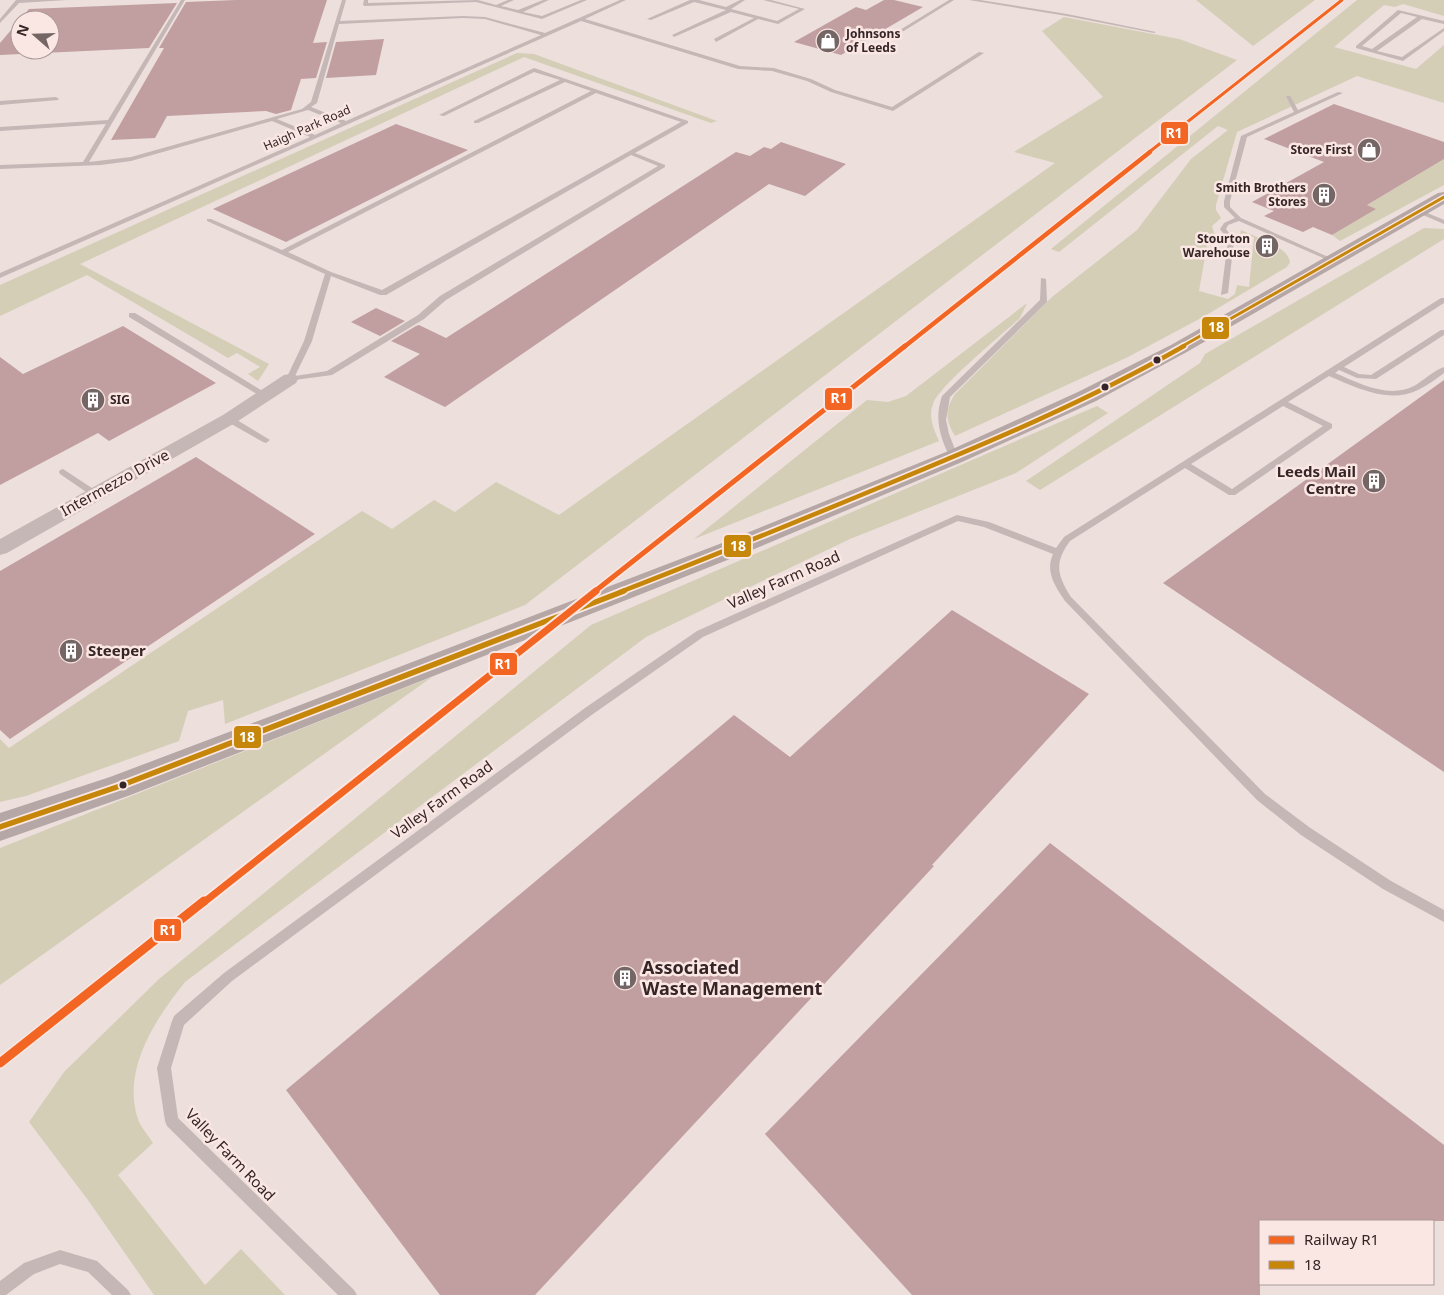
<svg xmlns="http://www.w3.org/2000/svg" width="1444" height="1295" viewBox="0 0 1444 1295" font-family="'Noto Sans',sans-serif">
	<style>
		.green { fill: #d5ceb6 }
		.building { fill: #c19fa1; fill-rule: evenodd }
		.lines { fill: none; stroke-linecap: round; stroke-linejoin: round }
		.lane { fill: #c4b7b6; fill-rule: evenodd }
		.street { fill: #c4b7b6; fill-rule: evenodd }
		.secondary { fill: #b5a7a6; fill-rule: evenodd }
		.rail-far4 { stroke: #aca1a0; stroke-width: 2; stroke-dasharray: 0.5 2; stroke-linecap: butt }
		.rail-far3 { stroke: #aca1a0; stroke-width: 2.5; stroke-dasharray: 0.5 2.5; stroke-linecap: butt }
		.rail-far2 { stroke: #aca1a0; stroke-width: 3; stroke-dasharray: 1 3; stroke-linecap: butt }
		.rail-far1 { stroke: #aca1a0; stroke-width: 4; stroke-dasharray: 1 4; stroke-linecap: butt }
		.rail { stroke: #aca1a0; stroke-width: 5; stroke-dasharray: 2 5; stroke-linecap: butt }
		.bus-1-far2-casing { stroke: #fae7e3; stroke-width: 5.5 }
		.bus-1-far1-casing { stroke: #fae7e3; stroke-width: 8 }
		.bus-1-casing { stroke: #fae7e3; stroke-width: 9 }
		.bus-1-far2 { stroke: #c6860a; stroke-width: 3 }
		.bus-1-far1 { stroke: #c6860a; stroke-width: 4.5 }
		.bus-1 { stroke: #c6860a; stroke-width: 5.5 }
		.rail-1-far4-casing { stroke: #fae7e3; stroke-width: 5 }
		.rail-1-far3-casing { stroke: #fae7e3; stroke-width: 7 }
		.rail-1-far2-casing { stroke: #fae7e3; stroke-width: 8 }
		.rail-1-far1-casing { stroke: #fae7e3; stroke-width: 11 }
		.rail-1-casing { stroke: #fae7e3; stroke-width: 12 }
		.rail-1-far4 { stroke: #f26522; stroke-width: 3 }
		.rail-1-far3 { stroke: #f26522; stroke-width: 4.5 }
		.rail-1-far2 { stroke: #f26522; stroke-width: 5 }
		.rail-1-far1 { stroke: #f26522; stroke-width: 7 }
		.rail-1 { stroke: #f26522; stroke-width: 9 }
		.bus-dot { fill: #352526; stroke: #fae7e3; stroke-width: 2 }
		.labels { text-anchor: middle; stroke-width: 5; stroke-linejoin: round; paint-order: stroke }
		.far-poi-label { font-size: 12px; font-weight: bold; fill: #352526; stroke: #fae7e3; text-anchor: end }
		.far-street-label { font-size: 12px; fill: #352526; stroke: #fae7e3 }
		.poi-label { font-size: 15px; font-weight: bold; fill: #352526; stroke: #fae7e3; text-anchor: end }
		.street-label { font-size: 15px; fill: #352526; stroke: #fae7e3 }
		.near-poi-label { font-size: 18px; font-weight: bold; fill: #352526; stroke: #fae7e3; text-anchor: start }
		.line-badge { stroke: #fae7e3; stroke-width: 2 }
		.badge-label { font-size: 14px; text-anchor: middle; font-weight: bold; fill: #fff }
	</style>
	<rect width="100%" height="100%" fill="#ecdfdc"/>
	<!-- green -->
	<path class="green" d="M 1196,0 L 1315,0 L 1253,46 Z
		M 1357,0 L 1444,0 L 1444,16 L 1403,4 L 1395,7 L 1384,5 L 1334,47 L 1416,69 L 1444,45 L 1444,103 L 1357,76 L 1237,132 L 1216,205 L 1216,210 L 1221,218 L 1212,226 L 1214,233 L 1221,239 L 1221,242 L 1208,240 L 1199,291 L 1228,299 L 1235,294 L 1237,285 L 1249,287 L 1254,237 L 1240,235 L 1241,230 L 1266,241 L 1259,246 L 1268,250 L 1276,246 C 1283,250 1288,254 1290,262 L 1287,267 L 1203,317 L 1128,357 L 955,436 C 945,419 945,410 955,394 L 1052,297 L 1137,230 L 1191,159 L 1228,130 L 1218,126 L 1059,252 L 1051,249 Z
		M 1064,17 L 1179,39 L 1237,60 L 525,605 L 225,724 L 223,700 L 188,711 L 179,741 L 26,796 L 0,802 L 0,739 L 9,748 L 362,511 L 392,529 L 434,500 L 455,512 L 496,482 L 559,515 L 1055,163 L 1014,152 L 1103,97 L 1042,31 Z
		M 517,53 L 534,54 L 717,121 L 711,123 L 524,57 L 80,264 L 269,364 L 258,381 L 248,374 L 260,367 L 237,353 L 228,358 L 87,275 L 0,316 L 0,285 Z
		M 1444,159 L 1444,185 L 1340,241 L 1332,235 L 1375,209 L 1367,205 Z
		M 1424,228 L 1444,229 L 1444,239 L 1040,490 L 1026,481 L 1200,363 L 1205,354 Z
		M 1027,303 L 1020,318 C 1002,335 940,385 933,404 C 928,417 934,430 939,441 L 694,539 L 867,400 L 888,402 L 906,396 Z
		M 1097,406 L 1108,413 L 1016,473 L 850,539 L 646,637 L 185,982 C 156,1018 123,1068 137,1116 C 139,1125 148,1135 153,1143 L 118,1175 L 205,1285 L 241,1249 L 285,1295 L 154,1295 L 88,1200 L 29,1122 L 64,1072 L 159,979 L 591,625 Z
		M 432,677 L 0,985 L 0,848 Z"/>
	<!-- building -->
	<path class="building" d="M 236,0 L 327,0 L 313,43 L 327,42 L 316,78 L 301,79 L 291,110 L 276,114 L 266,111 L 167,116 L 155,138 L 111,140 L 164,48 L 159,48 L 186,2 Z
		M 884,0 L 894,0 L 923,7 L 841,55 L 794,42 L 856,7 L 866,10 Z
		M 177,3 L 149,48 L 0,55 L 0,43 L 29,9 ZM 20,20 L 50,20 L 50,50 L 20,50 Z
		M 384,39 L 376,75 L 326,78 L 336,42 Z
		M 1334,104 L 1444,142 L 1444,159 L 1367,205 L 1376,209 L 1332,235 L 1313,227 L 1303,232 L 1264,216 L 1274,211 L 1252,202 L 1324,162 L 1264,139 Z
		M 396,124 L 468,150 L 286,242 L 213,209 Z
		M 781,142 L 846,164 L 805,196 L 769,184 L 445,407 L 384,377 L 420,354 L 391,341 L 416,326 L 419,325 L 446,338 L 736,152 L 750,156 L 764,147 L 771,149 Z
		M 376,308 L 405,321 L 380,336 L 351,322 Z
		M 123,326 L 216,383 L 109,441 L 98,433 L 0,485 L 0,357 L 23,374 Z
		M 1444,380 L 1444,772 L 1163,583 Z
		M 196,457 L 315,534 L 10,739 L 0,730 L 0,571 Z
		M 952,610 L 1089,694 L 932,865 L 934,866 L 535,1295 L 440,1295 L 286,1090 L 734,715 L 790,757 Z
		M 1050,843 L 1444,1145 L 1444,1221 L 1260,1221 L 1260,1295 L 912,1295 L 765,1134 Z"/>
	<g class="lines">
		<!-- lane -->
		<path class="lane" d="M 16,0 L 67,0 L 19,3 L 0,23 L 0,19 Z
			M 181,0 L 185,0 L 89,162 L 131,157 L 302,109 L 311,102 L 342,0 L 346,0 L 340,21 L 463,16 L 485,17 L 545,33 L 620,0 L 626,0 L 585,19 L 740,66 L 774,68 L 811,79 L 835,90 L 892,107 L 979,52 L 984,53 L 893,111 L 831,92 L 807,81 L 772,71 L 738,69 L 581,21 L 0,278 L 0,273 L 310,137 L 272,121 L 131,161 L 101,165 L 0,169 L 0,165 L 83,162 L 106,124 L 0,131 L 0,127 L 108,120 ZM 463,18 L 485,19 L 541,35 L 346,121 L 311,107 L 317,103 L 339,24 ZM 308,110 L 341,123 L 315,135 L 277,119 Z
			M 364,0 L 368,0 L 368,3 L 478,0 L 496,5 L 508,0 L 514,0 L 501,6 L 518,10 L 543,0 L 549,0 L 523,12 L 542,16 L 581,0 L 587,0 L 542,19 L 476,2 L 365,6 L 363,5 Z
			M 690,0 L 699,0 L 726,7 L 740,0 L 745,0 L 731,9 L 777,21 L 799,9 L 763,0 L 771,0 L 805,9 L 778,24 L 758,19 L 716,42 L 714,39 L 754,18 L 731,12 L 674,37 L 672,35 L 726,10 L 694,2 L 651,20 L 647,19 Z
			M 949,0 L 954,0 L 894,37 L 890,36 Z
			M 969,0 L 980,0 L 1067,14 L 1156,32 L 1154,33 L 1067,16 Z
			M 1398,10 L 1444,21 L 1444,24 L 1422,19 L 1377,51 L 1402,57 L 1444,28 L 1444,31 L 1403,61 L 1356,48 L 1356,46 ZM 1401,13 L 1417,17 L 1372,49 L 1362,46 Z
			M 534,68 L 688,121 L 688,123 L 635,153 L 665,165 L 665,167 L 446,300 L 424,319 L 332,375 L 287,381 L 286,379 L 304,341 L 325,274 L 207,221 L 207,219 L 211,219 L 282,250 L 591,91 L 565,82 L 478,123 L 474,123 L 474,121 L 560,80 L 534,72 L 444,116 L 439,115 ZM 596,93 L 681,122 L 382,290 L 331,272 L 288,252 ZM 631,155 L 658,166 L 440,296 L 418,315 L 327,371 L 295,376 L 312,341 L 331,276 L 380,295 L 386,295 Z
			M 1338,92 L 1343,93 L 1247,137 L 1230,201 L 1230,207 L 1241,218 L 1335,260 L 1330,261 L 1239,221 L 1228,225 L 1226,229 L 1234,240 L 1228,293 L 1221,295 L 1228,240 L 1220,229 L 1224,223 L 1235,218 L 1224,207 L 1224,201 L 1241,136 L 1294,112 L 1286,96 L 1290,96 L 1298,110 Z
			M 56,97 L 59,99 L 58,100 L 0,105 L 0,101 Z
			M 1418,209 L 1444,220 L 1444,224 L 1416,212 L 1415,211 Z
			M 1041,278 L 1046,279 L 1047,302 L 950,397 L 946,420 L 949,434 L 958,457 L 957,459 L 951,459 C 940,438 934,419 942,396 L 1040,300 Z
			M 1441,298 L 1444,298 L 1444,303 L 1344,367 L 1359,374 L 1371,375 L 1441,330 L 1444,330 L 1444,335 L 1376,379 L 1357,378 L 1339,370 L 1335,373 C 1359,383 1388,399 1414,386 C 1424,380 1433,371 1444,367 L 1444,373 C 1436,379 1428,385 1418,390 C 1389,404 1357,388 1329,376 L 1288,402 L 1332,424 L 1332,428 L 1235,495 L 1229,495 L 1185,468 L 1070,541 C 1054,563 1057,575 1071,597 L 1265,794 L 1309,827 L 1391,881 L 1444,910 L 1444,922 L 1383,889 L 1301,835 L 1257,800 L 1065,601 C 1055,586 1045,572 1053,554 L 984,527 L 958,521 L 703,637 L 593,714 L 232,981 L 184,1025 L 171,1068 L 178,1118 L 354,1290 L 357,1295 L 338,1295 L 167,1126 L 165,1121 L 157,1068 L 172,1021 L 174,1016 L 224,973 L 585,708 L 697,631 L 957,515 L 989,522 L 1056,548 L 1064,537 ZM 1283,406 L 1323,426 L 1232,489 L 1191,464 Z
			M 129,313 L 135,313 L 269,395 L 268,397 L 262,397 L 129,317 Z
			M 226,417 L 232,417 L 270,440 L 266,443 L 263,442 L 226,421 Z
			M 63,469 L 98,492 L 99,494 L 98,496 L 92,496 L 60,474 L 59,472 L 60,470 Z
			M 60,1250 L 97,1261 L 128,1290 L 131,1295 L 112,1295 L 88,1272 L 60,1264 L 34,1274 L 6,1295 L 0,1295 L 0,1281 L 24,1263 Z"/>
		<!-- street -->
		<path class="street" d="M 290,374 L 296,375 L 298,379 L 296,383 L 235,423 L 7,553 L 0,555 L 0,539 L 223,415 L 284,375 Z"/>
		<!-- secondary -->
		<path class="secondary" d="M 1444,192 L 1444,204 L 1185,353 L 1096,401 L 962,462 L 740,555 L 302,728 L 128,796 L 0,841 L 0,813 L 110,777 L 282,712 L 722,543 L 946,452 L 1080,391 L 1171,345 L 1438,193 Z"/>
		<!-- rail-far4 -->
		<path class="rail-far4" d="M 1148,153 L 1342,0"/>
		<!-- rail-far3 -->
		<path class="rail-far3" d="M 904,347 L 1150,152"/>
		<!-- rail-far2 -->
		<path class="rail-far2" d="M 594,592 L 905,346"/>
		<!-- rail-far1 -->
		<path class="rail-far1" d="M 203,903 L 596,591"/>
		<!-- rail -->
		<path class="rail" d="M 0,1063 L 204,901"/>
		<!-- bus-1-far2 casing -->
		<g class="bus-1-far2-casing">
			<path id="bus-1-far2" d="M 1181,347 L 1444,197"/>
		</g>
		<!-- bus-1-far1 casing -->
		<g class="bus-1-far1-casing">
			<path id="bus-1-far1" d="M 620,592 C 708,558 796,522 883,486 C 985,444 1088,401 1184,346"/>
		</g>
		<!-- bus-1 casing -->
		<g class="bus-1-casing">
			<path id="bus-1" d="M 0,827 L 117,787 L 624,591"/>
		</g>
		<!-- bus-1-far2 -->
		<use href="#bus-1-far2" class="bus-1-far2"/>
		<!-- bus-1-far1 -->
		<use href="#bus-1-far1" class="bus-1-far1"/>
		<!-- bus-1 -->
		<use href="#bus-1" class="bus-1"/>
		<!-- rail-1-far4 casing -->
		<g class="rail-1-far4-casing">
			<path id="rail-1-far4" d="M 1148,153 L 1342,0"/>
		</g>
		<!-- rail-1-far3 casing -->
		<g class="rail-1-far3-casing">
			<path id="rail-1-far3" d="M 904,347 L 1150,152"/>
		</g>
		<!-- rail-1-far2 casing -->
		<g class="rail-1-far2-casing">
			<path id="rail-1-far2" d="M 594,592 L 905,346"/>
		</g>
		<!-- rail-1-far1 casing -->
		<g class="rail-1-far1-casing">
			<path id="rail-1-far1" d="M 203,903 L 596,591"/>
		</g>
		<!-- rail-1 casing -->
		<g class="rail-1-casing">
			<path id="rail-1" d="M 0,1063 L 204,901"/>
		</g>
		<!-- rail-1-far4 -->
		<use href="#rail-1-far4" class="rail-1-far4"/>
		<!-- rail-1-far3 -->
		<use href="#rail-1-far3" class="rail-1-far3"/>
		<!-- rail-1-far2 -->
		<use href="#rail-1-far2" class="rail-1-far2"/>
		<!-- rail-1-far1 -->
		<use href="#rail-1-far1" class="rail-1-far1"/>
		<!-- rail-1 -->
		<use href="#rail-1" class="rail-1"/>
	</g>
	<!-- icons -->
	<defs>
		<g id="shop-disc" transform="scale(1.25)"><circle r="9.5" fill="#756666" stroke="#fae7e3"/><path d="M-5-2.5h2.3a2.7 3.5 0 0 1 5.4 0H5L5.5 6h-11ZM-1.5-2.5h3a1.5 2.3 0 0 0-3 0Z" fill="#fff"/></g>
		<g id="building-disc" transform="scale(1.25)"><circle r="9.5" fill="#756666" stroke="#fae7e3"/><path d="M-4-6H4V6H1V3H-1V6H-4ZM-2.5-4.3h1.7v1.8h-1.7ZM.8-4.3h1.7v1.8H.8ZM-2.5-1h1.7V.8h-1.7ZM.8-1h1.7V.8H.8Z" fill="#fff"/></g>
	</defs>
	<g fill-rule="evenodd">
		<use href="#shop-disc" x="828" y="41"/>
		<use href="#shop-disc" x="1369" y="150"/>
		<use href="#building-disc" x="1324" y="195"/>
		<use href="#building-disc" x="1267" y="246"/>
		<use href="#building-disc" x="93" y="400"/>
		<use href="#building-disc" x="1374" y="481"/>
		<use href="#building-disc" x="71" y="651"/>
		<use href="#building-disc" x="625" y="978"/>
	</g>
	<!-- markers -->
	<g class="bus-dot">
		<circle cx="1157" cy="360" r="4.5"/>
		<circle cx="1105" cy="387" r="4.5"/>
		<circle cx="123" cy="785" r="4.5"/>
	</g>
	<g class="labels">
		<!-- far-poi labels -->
		<g class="far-poi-label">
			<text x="846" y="38" text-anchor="start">Johnsons<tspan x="846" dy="14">of Leeds</tspan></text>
			<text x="1352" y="154">Store First</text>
			<text x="1306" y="192">Smith Brothers<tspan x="1306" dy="14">Stores</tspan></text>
			<text x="1250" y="243">Stourton<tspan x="1250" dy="14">Warehouse</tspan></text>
			<text x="110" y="404" text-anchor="start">SIG</text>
		</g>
		<!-- far-street labels -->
		<g class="far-street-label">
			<text transform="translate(307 128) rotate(-24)" y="4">Haigh Park Road</text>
		</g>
		<!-- poi labels -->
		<g class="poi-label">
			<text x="1356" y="477">Leeds Mail<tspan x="1356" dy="17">Centre</tspan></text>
			<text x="88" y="656" text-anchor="start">Steeper</text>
		</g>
		<!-- street labels -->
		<g class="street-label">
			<text transform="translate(115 483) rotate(-29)" y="5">Intermezzo Drive</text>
			<text transform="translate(784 580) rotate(-24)" y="5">Valley Farm Road</text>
			<text transform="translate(442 800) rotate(-36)" y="5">Valley Farm Road</text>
			<text transform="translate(230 1155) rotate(46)" y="5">Valley Farm Road</text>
		</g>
		<!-- near-poi labels -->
		<g class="near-poi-label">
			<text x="642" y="974">Associated<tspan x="642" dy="21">Waste Management</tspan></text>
		</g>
	</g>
	<g class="line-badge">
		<rect x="1160" y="121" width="29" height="24" rx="5" fill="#f26522"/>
		<rect x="1201" y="316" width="29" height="24" rx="5" fill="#c6860a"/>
		<rect x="824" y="387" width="29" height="24" rx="5" fill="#f26522"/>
		<rect x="723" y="534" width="29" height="24" rx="5" fill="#c6860a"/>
		<rect x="489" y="652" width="29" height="24" rx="5" fill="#f26522"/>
		<rect x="233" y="725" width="29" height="24" rx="5" fill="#c6860a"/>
		<rect x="153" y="918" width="29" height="24" rx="5" fill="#f26522"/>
	</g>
	<g class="badge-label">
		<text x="1174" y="138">R1</text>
		<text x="1216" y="332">18</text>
		<text x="839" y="403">R1</text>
		<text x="738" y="551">18</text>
		<text x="503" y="669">R1</text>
		<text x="247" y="742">18</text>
		<text x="168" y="935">R1</text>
	</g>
	<!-- legend -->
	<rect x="1259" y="1220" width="175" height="65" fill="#fae7e3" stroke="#ab9997"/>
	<rect x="1269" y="1236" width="25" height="8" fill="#f26522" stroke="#ab9997"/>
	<text x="1304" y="1245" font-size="15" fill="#352526">Railway R1</text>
	<rect x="1269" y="1261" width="25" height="8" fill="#c6860a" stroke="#ab9997"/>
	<text x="1304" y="1270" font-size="15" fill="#352526">18</text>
	<!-- north arrow -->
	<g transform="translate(35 35) rotate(290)"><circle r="24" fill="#fae7e3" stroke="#ab9997"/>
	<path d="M0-4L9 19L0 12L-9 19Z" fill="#756666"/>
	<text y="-8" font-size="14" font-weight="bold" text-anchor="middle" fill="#352526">N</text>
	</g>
</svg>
